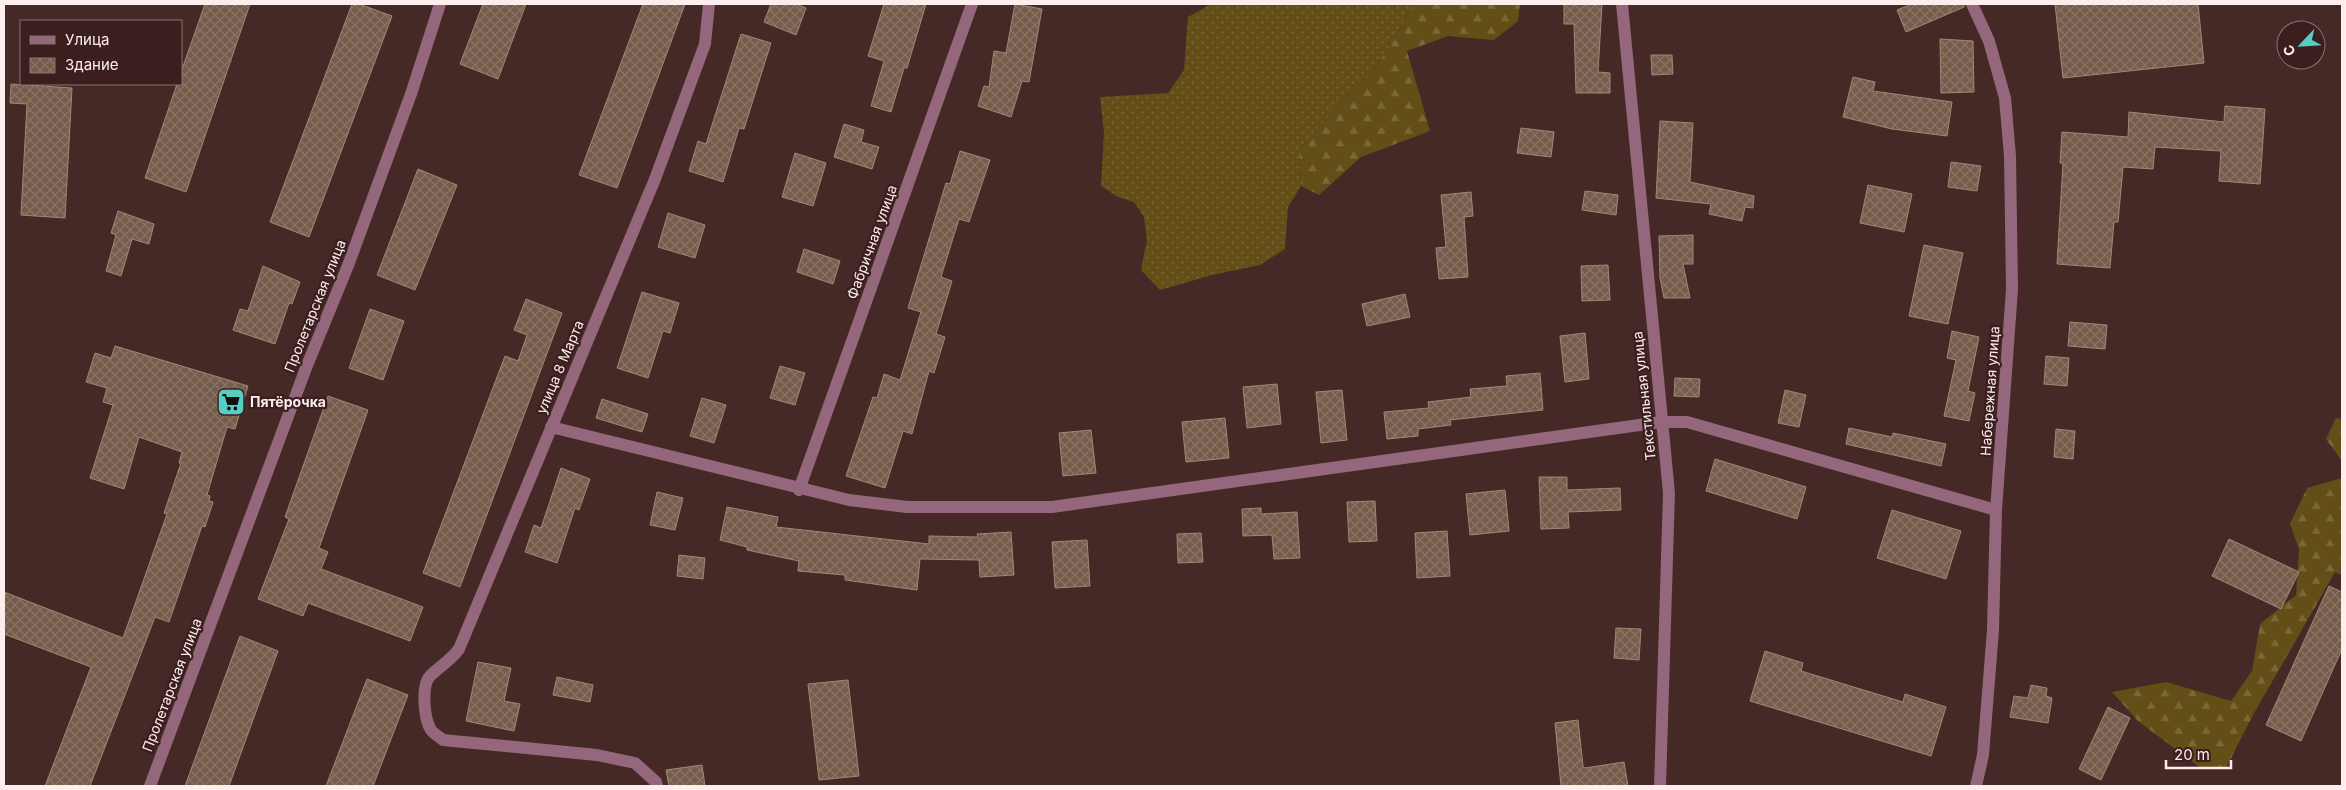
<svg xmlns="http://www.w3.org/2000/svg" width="2346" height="790" viewBox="0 0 2346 790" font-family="Inter,sans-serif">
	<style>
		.grass { fill: url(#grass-dots) }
		.forest { fill: url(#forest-firs) }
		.building { fill: url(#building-cross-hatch); stroke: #a28775 }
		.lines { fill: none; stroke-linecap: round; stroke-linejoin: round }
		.minor { stroke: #94677c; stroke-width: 12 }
		.tertiary { stroke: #94677c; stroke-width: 12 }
		.labels { text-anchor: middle; stroke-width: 4.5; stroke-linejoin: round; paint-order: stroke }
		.street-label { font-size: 14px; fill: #fdeeed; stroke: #3a1f1e }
		.poi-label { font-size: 14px; font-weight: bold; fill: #fdeeed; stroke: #3a1f1e; text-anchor: start }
	</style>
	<defs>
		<pattern id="grass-dots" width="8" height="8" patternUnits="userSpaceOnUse" patternTransform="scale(1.25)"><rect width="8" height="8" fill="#624e16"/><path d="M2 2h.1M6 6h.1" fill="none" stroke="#796838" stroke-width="1.8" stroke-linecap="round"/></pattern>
		<pattern id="forest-firs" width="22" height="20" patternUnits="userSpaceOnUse" patternTransform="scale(1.25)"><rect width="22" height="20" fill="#624e16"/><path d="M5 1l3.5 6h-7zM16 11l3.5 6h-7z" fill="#796838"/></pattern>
		<pattern id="building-cross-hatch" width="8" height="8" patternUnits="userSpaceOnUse" patternTransform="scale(1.25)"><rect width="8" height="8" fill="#755c4b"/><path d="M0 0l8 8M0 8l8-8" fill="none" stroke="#8a7465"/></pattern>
	</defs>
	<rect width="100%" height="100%" fill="#452927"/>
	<!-- grass -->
	<path class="grass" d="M 1211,4 L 1411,4 L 1412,6 L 1393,42 L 1368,77 L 1343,100 L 1299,150 L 1301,186 L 1288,207 L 1285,249 L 1260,265 L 1212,275 L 1160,290 L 1141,270 L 1147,240 L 1144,217 L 1134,202 L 1118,197 L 1101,186 L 1104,132 L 1100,97 L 1168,93 L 1184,70 L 1188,17 Z"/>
	<!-- forest -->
	<path class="forest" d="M 1411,4 L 1520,4 L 1518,21 L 1494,40 L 1448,36 L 1407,51 L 1430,131 L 1361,157 L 1319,195 L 1301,186 L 1299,150 L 1343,100 L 1368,77 L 1393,42 L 1412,6 Z
		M 2336,418 L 2342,419 L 2342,461 L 2326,439 Z
		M 2342,478 L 2342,575 L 2335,572 L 2253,715 L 2226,768 L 2202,769 L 2138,721 L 2112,692 L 2166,682 L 2231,701 L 2252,671 L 2260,624 L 2296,595 L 2299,549 L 2290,524 L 2307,488 Z"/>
	<!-- building -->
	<path class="building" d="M 205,4 L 250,4 L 186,192 L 145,178 L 177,84 L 181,84 L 181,72 Z
		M 352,4 L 359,4 L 392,16 L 309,237 L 270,222 Z
		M 483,4 L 526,4 L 498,79 L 460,64 Z
		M 643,4 L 685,4 L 617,188 L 579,175 Z
		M 771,4 L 796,4 L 806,8 L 796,35 L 764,22 Z
		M 884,4 L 926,4 L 907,68 L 904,68 L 891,112 L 871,106 L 884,61 L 868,56 Z
		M 1015,4 L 1042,9 L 1029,82 L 1022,81 L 1011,117 L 978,106 L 984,86 L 989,87 L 994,51 L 1006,53 Z
		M 1564,4 L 1602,4 L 1598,72 L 1610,73 L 1610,93 L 1576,93 L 1574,24 L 1564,24 Z
		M 1912,4 L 1964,4 L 1964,7 L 1906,32 L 1897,10 Z
		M 2055,4 L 2198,4 L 2204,63 L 2063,78 Z
		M 741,34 L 771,43 L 744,129 L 739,128 L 723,182 L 689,171 L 698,141 L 706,144 Z
		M 1940,39 L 1973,41 L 1974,92 L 1941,93 Z
		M 1651,55 L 1672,55 L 1673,74 L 1652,75 Z
		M 1853,77 L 1875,82 L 1873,91 L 1952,102 L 1947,136 L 1892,129 L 1843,117 Z
		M 11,84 L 72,88 L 65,218 L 21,215 L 27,104 L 10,103 Z
		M 2225,106 L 2265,109 L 2260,184 L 2219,181 L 2221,151 L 2155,147 L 2153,169 L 2123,167 L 2118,222 L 2114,222 L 2110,268 L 2057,264 L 2063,163 L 2060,163 L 2062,132 L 2128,137 L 2129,112 L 2224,122 Z
		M 1660,121 L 1693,123 L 1690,182 L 1754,196 L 1753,208 L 1745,207 L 1742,221 L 1709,214 L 1711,204 L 1656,198 Z
		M 844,124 L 864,130 L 861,142 L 879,147 L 872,169 L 834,157 Z
		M 1521,128 L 1554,132 L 1551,157 L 1517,153 Z
		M 960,151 L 990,160 L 969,222 L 959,219 L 941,277 L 952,281 L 936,334 L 945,337 L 934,373 L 929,371 L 912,434 L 903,431 L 885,488 L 846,476 L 873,397 L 877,398 L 884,374 L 900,380 L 921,312 L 908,308 L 946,183 L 950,184 Z
		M 795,153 L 826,163 L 813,206 L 782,197 Z
		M 1951,162 L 1981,166 L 1977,191 L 1948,187 Z
		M 418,169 L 457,185 L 415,290 L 377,275 Z
		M 1868,185 L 1912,194 L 1904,232 L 1860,223 Z
		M 1585,191 L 1618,195 L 1616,215 L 1582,210 Z
		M 1471,192 L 1473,216 L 1464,217 L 1468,277 L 1439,279 L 1436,248 L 1446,247 L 1441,195 Z
		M 118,211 L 154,224 L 149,244 L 132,239 L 121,276 L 106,271 L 116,235 L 111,233 Z
		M 668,213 L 705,225 L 695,258 L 658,247 Z
		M 1693,235 L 1693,264 L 1683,264 L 1690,298 L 1664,298 L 1660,278 L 1659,236 Z
		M 1924,245 L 1963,253 L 1948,324 L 1909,316 Z
		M 804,249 L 840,261 L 833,284 L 797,272 Z
		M 1608,265 L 1610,300 L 1582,301 L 1581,266 Z
		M 263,266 L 300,282 L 292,304 L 289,303 L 275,344 L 233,330 L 240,309 L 248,311 Z
		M 642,292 L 679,303 L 670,333 L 663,331 L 648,378 L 617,368 Z
		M 1405,294 L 1410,317 L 1367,326 L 1362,304 Z
		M 526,299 L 562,313 L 460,587 L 423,573 L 505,356 L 518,361 L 527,335 L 514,330 Z
		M 370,309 L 404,321 L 383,380 L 349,368 Z
		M 2070,322 L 2107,325 L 2105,349 L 2068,346 Z
		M 1952,331 L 1979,337 L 1968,391 L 1975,393 L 1969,421 L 1944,416 L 1956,360 L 1947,358 Z
		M 1585,333 L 1589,379 L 1565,382 L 1560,336 Z
		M 115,346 L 248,386 L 235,429 L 227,427 L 207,495 L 210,496 L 209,501 L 213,502 L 205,527 L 202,526 L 169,622 L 155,617 L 90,786 L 45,786 L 91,667 L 4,634 L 4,592 L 123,638 L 167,514 L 164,513 L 181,463 L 179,463 L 182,452 L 139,437 L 124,489 L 90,478 L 113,405 L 103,402 L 107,388 L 86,382 L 95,353 L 111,358 Z
		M 2046,356 L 2069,358 L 2067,386 L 2044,384 Z
		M 780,366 L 805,373 L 795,405 L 770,398 Z
		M 1540,373 L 1543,410 L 1450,420 L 1451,425 L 1418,429 L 1418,436 L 1387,439 L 1384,412 L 1429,408 L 1428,402 L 1471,397 L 1470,389 L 1507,386 L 1506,376 Z
		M 1675,378 L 1700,379 L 1699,397 L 1674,396 Z
		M 1277,384 L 1281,424 L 1247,428 L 1243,387 Z
		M 1342,390 L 1347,440 L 1321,443 L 1316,392 Z
		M 1785,390 L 1806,395 L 1799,427 L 1778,423 Z
		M 328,396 L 368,410 L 319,548 L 328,552 L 321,569 L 423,607 L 410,641 L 308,603 L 303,616 L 258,599 L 289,519 L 285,517 Z
		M 702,398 L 726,405 L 714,443 L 690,436 Z
		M 602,399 L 648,414 L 642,432 L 596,418 Z
		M 1225,418 L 1229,458 L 1186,462 L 1182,422 Z
		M 1849,428 L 1892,437 L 1893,433 L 1946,444 L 1941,466 L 1846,444 Z
		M 2056,429 L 2075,431 L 2073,459 L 2054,457 Z
		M 1091,430 L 1096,473 L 1063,476 L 1059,433 Z
		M 1715,459 L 1806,487 L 1797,519 L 1706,491 Z
		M 561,468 L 590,479 L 579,510 L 575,508 L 557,563 L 525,552 L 534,525 L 541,528 Z
		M 1539,477 L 1567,477 L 1567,490 L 1620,488 L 1621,510 L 1568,512 L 1569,528 L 1541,529 Z
		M 1505,490 L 1509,531 L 1470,535 L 1466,494 Z
		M 657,492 L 683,498 L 675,530 L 650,525 Z
		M 1375,501 L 1377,541 L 1349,542 L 1347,502 Z
		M 727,507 L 778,517 L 776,527 L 929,544 L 929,536 L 978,537 L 977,534 L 1011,532 L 1014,575 L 980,577 L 979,560 L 920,559 L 917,590 L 845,580 L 845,575 L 798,571 L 799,561 L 747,550 L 747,547 L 720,540 Z
		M 1261,508 L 1261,514 L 1297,512 L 1300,558 L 1274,559 L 1272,535 L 1243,536 L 1242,509 Z
		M 1892,510 L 1961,531 L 1946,579 L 1877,558 Z
		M 1447,531 L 1450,576 L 1417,578 L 1415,533 Z
		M 1201,533 L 1203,562 L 1178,563 L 1177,534 Z
		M 2229,539 L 2299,572 L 2281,609 L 2212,576 Z
		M 1087,540 L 1090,586 L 1055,588 L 1052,542 Z
		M 679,555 L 705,558 L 703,579 L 677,576 Z
		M 2329,586 L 2342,592 L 2342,649 L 2301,741 L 2266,725 Z
		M 1616,628 L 1641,629 L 1639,660 L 1614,658 Z
		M 240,636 L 278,651 L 229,786 L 185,786 Z
		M 1765,651 L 1803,663 L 1801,671 L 1903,702 L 1905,694 L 1946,707 L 1931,756 L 1750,701 Z
		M 478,662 L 511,668 L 504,701 L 520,704 L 514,731 L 466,721 Z
		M 557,677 L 593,685 L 590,702 L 553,695 Z
		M 367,679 L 408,695 L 373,786 L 326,786 Z
		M 848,680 L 859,776 L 819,780 L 808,684 Z
		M 2031,685 L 2047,688 L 2046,696 L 2052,698 L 2048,723 L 2010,717 L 2014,696 L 2028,698 Z
		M 2108,707 L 2130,718 L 2101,780 L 2079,769 Z
		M 1578,720 L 1583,766 L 1585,768 L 1624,762 L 1628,786 L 1561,786 L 1555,723 Z
		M 702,765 L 705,786 L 669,786 L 666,770 Z"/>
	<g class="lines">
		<!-- minor -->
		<path class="minor" d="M 1622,4 L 1669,493 L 1660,786
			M 1972,4 L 1989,41 L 2005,98 L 2010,156 L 2012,289 L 1996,510 L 1993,630 L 1983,755 L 1976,786
			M 551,427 L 849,500 L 907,507 L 1052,507 L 1661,422 L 1687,422 L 1996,510
			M 799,490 L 972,4
			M 657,786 L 656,782 L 635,763 L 597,755 L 443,740 C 440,737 434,734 431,730 C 424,719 421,686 430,676 C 440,666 449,662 459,649 L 655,179 L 705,44 L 709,4"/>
		<!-- tertiary -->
		<path class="tertiary" d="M 150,786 L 306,368 L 349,263 L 411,94 L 440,4"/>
	</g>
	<!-- icons -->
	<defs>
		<g id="supermarket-square" transform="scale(1.4375)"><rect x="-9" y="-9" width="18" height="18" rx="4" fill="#56cec4" stroke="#3a1f1e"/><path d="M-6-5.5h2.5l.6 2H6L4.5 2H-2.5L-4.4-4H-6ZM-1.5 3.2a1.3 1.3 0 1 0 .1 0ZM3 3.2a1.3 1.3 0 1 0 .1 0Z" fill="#111"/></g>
	</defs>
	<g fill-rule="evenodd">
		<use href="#supermarket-square" x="231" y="402"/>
	</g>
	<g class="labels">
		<!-- street labels -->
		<g class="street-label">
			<text transform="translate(872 242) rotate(-70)" y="5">Фабричная улица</text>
			<text transform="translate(315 306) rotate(-68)" y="5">Пролетарская улица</text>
			<text transform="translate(560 367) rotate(-67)" y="5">улица 8 Марта</text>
			<text transform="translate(1990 391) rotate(-86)" y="5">Набережная улица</text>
			<text transform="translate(1644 396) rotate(-96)" y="5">Текстильная улица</text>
			<text transform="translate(172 685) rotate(-69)" y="5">Пролетарская улица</text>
		</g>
		<!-- poi labels -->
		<g class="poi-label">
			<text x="250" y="407">Пятёрочка</text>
		</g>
	</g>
	<!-- border -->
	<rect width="2346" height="790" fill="none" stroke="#fdeeed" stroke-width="10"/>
	<!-- legend -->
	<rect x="20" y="20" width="162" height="65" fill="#3a1f1e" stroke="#887271"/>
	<rect x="30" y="36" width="25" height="8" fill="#94677c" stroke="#887271"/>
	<text x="65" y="45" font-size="15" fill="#fdeeed">Улица</text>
	<rect x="30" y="58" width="25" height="15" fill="url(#building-cross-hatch)" stroke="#887271"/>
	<text x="65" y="70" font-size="15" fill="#fdeeed">Здание</text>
	<!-- north arrow -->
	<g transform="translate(2301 45) rotate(245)"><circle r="24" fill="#3a1f1e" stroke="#887271"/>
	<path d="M0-4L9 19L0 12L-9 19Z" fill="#56cec4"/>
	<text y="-8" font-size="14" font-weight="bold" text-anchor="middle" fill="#fdeeed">С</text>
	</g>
	<!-- scale -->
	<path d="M2166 760v8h65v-8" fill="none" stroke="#fdeeed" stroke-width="2.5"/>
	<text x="2174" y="760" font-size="15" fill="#fdeeed" stroke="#3a1f1e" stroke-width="4" paint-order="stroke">20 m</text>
</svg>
